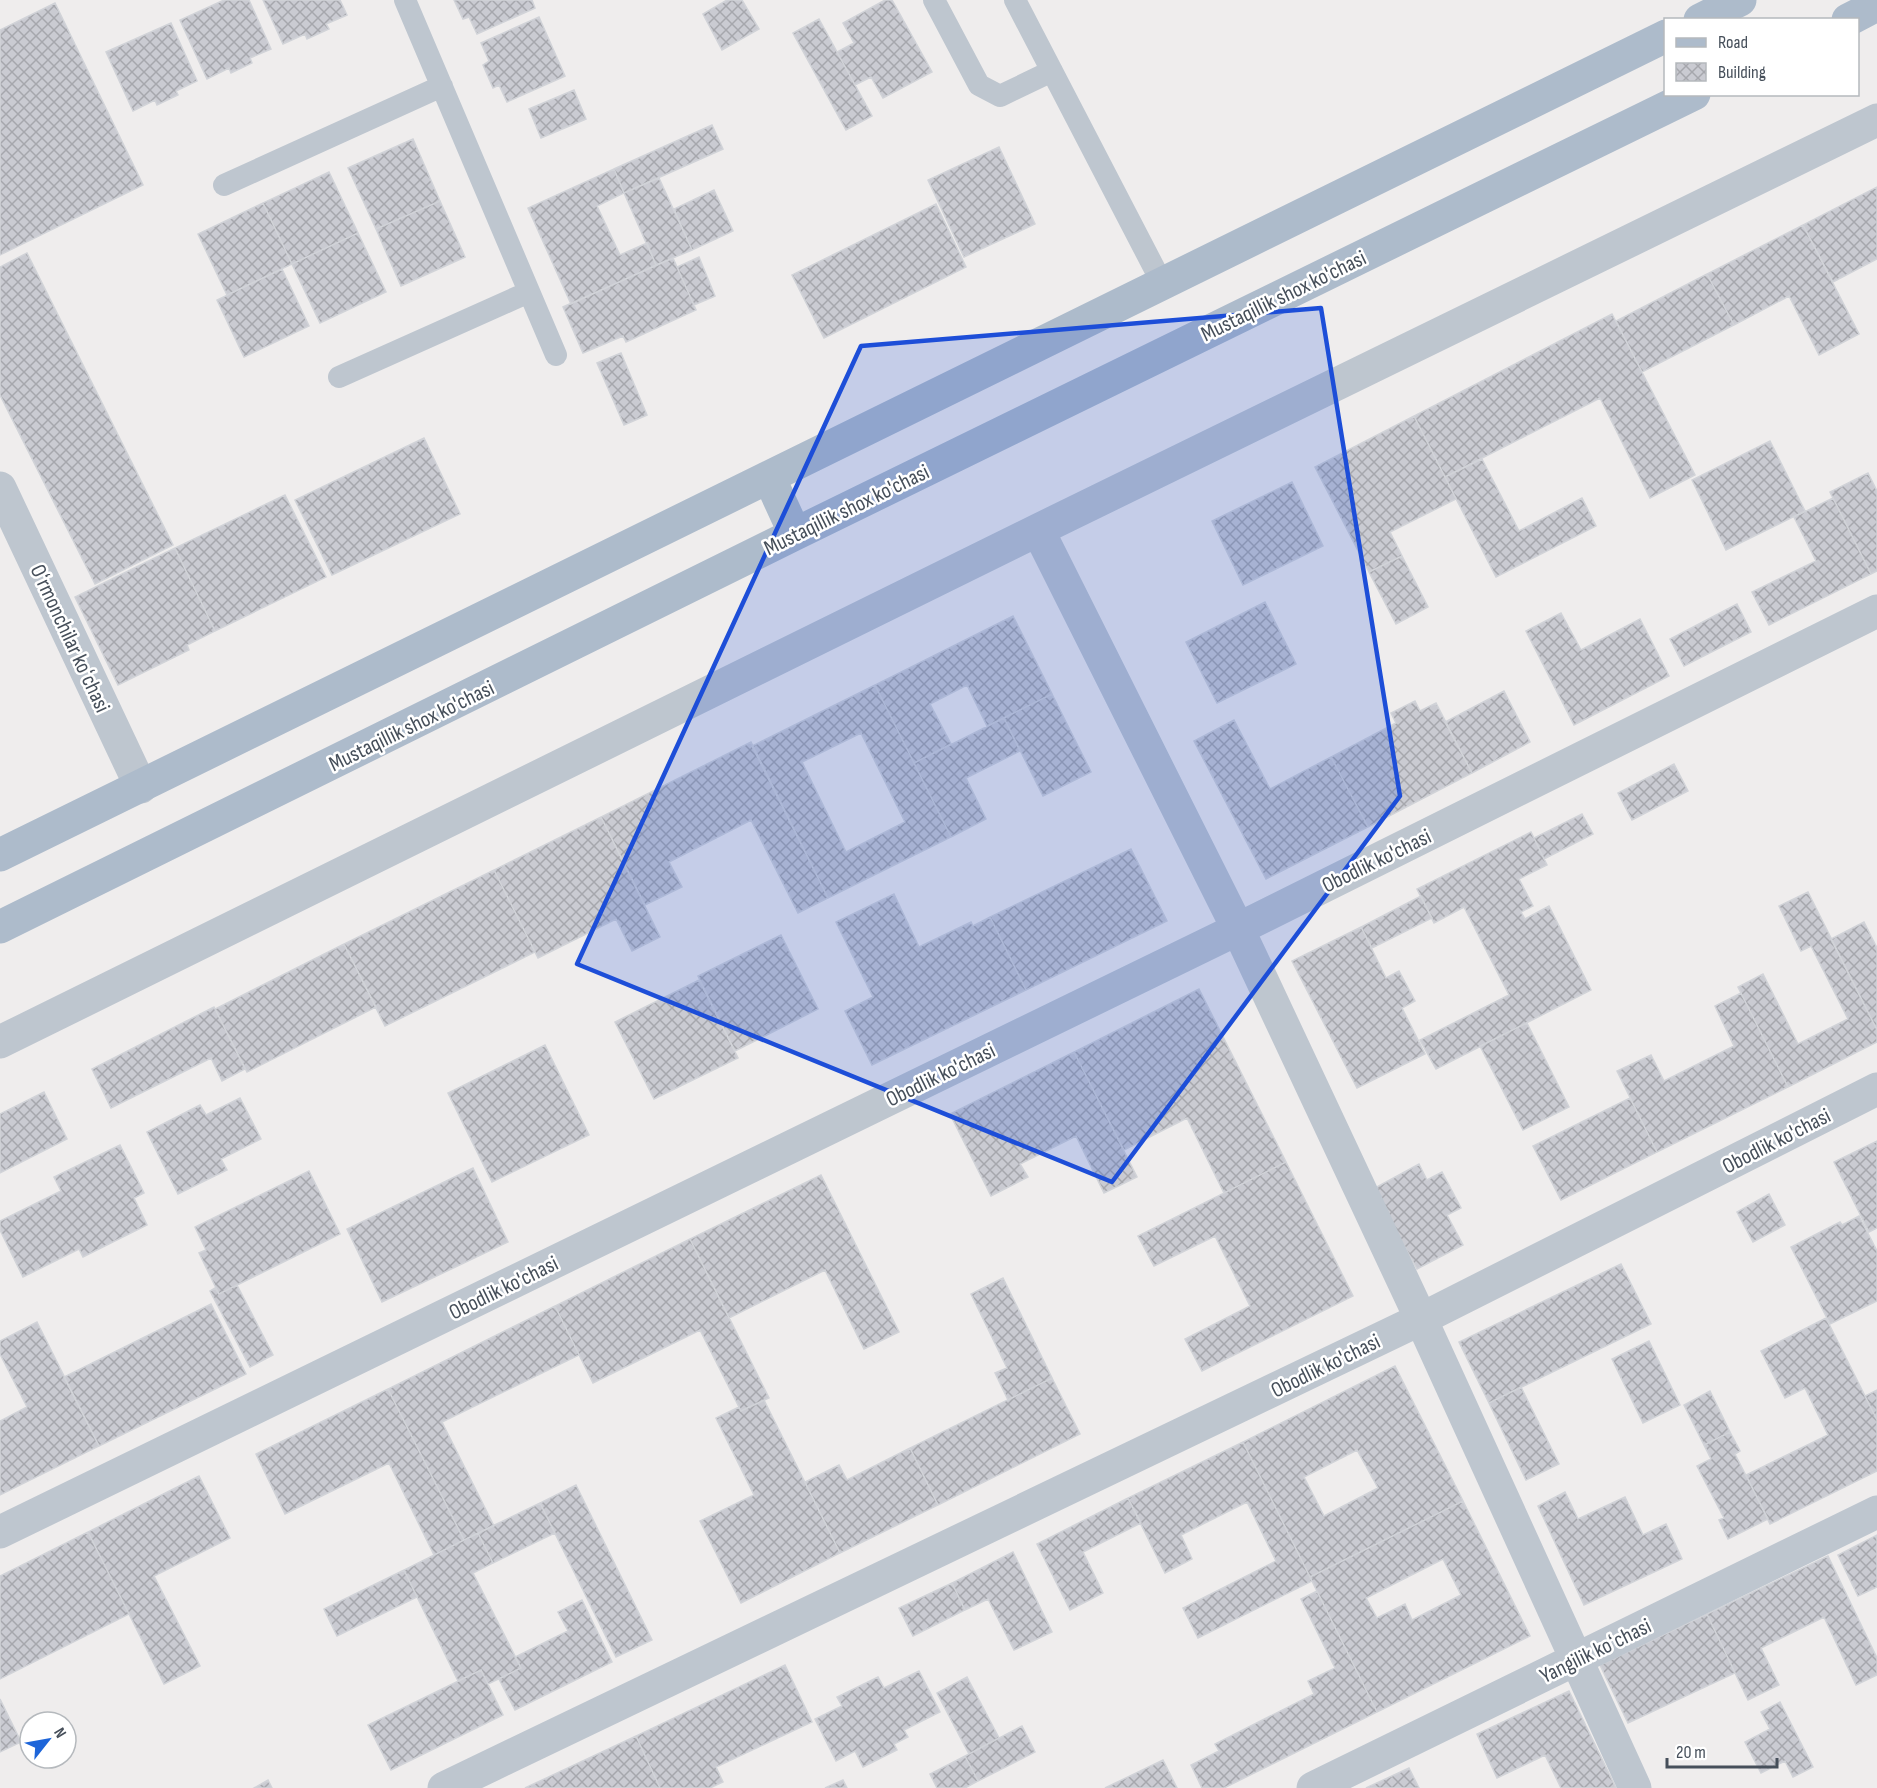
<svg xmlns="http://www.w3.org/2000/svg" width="1877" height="1788" viewBox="0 0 1877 1788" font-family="'Sofia Sans Condensed',sans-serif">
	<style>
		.building { fill: url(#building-cross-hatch); stroke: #d1d3d8; stroke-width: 1.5; fill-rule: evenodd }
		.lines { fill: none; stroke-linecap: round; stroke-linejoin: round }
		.lane { stroke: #bec6cf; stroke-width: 22 }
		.street { stroke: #bec6cf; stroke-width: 33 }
		.primary { stroke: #adbbcb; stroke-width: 33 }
		.marked { fill: #1d4ed8; fill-opacity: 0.2; stroke: #1d4ed8; stroke-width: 4.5; stroke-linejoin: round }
		.labels { text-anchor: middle; stroke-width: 5; stroke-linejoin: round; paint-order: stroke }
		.street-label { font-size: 22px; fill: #464f5a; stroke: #fff }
	</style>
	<defs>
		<pattern id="building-cross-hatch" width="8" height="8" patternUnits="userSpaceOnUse" patternTransform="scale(1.5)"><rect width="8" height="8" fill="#cacbd2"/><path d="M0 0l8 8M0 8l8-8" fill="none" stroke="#a6a7ad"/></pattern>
	</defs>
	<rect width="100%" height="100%" fill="#efeded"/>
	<!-- building -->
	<path class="building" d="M 224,0 L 249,0 L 271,49 L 250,58 L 252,63 L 231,73 L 229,68 L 207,79 L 180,20 Z
		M 263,0 L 340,0 L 347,15 L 326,24 L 329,29 L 307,39 L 305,34 L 283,44 Z
		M 454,0 L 532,0 L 535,8 L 477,34 L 469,17 L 463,19 Z
		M 727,0 L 742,0 L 759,29 L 722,50 L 703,14 Z
		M 885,0 L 892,0 L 932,72 L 883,98 L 871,77 L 855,85 L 837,52 L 854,43 L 843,23 Z
		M 55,3 L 143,185 L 0,255 L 0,30 Z
		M 539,17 L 565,76 L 507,102 L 499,85 L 493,88 L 483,65 L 489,61 L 481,43 Z
		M 819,19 L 872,116 L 846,130 L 793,33 Z
		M 171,23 L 197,81 L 176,91 L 178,95 L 157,105 L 155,100 L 133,111 L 106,52 Z
		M 574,90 L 586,119 L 541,138 L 529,109 Z
		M 712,125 L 723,149 L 624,193 L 614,169 Z
		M 413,139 L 440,201 L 376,229 L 348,168 Z
		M 999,147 L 1035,224 L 964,257 L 928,180 Z
		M 614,169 L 624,193 L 597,206 L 620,255 L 647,243 L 656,265 L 571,304 L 528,208 Z
		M 329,172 L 358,233 L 292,264 L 263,203 Z
		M 659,178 L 692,250 L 656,265 L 624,193 Z
		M 1877,187 L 1877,259 L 1833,282 L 1803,225 Z
		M 714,190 L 733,231 L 692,250 L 674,209 Z
		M 440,201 L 465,257 L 401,286 L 376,229 Z
		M 263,203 L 292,264 L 227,295 L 198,234 Z
		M 936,204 L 966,267 L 824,338 L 792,275 Z
		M 1803,225 L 1859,334 L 1819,355 L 1789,296 L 1734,325 L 1707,274 Z
		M 358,233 L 386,292 L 320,323 L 292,264 Z
		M 27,253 L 173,545 L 95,584 L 0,395 L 0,267 Z
		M 699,257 L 715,296 L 694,305 L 677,267 Z
		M 673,258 L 696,310 L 626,342 L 623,336 L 583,353 L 563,307 Z
		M 282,269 L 309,326 L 244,357 L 217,300 Z
		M 1707,274 L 1734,325 L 1642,372 L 1616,321 Z
		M 1612,314 L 1695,475 L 1650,498 L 1600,398 L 1445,477 L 1414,416 Z
		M 621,353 L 647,415 L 624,425 L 597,363 Z
		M 1414,416 L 1456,499 L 1390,532 L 1402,556 L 1369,572 L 1315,467 Z
		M 424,438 L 460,514 L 332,575 L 295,500 Z
		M 1770,441 L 1805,511 L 1726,550 L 1692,480 Z
		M 1482,459 L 1519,531 L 1582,498 L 1596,526 L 1496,577 L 1445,477 Z
		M 1868,473 L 1877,491 L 1877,571 L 1871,574 L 1830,492 Z
		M 1292,482 L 1323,546 L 1243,585 L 1212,521 Z
		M 285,495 L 326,577 L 215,631 L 175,548 Z
		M 1833,498 L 1871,574 L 1769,625 L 1752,592 L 1816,561 L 1794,517 Z
		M 175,548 L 215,631 L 187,645 L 189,650 L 118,685 L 75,597 Z
		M 1402,556 L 1428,607 L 1396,624 L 1369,572 Z
		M 1265,602 L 1296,664 L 1217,703 L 1186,642 Z
		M 1737,604 L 1751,632 L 1684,666 L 1670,639 Z
		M 1561,613 L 1581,650 L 1640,619 L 1669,676 L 1574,725 L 1526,631 Z
		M 1013,616 L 1052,694 L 987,726 L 967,685 L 930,704 L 951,744 L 914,763 L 875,685 Z
		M 875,685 L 951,837 L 828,898 L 752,746 ZM 861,733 L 905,822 L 846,852 L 802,762 Z
		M 1504,691 L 1530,742 L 1472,773 L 1445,722 Z
		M 1052,694 L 1091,772 L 1043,796 L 1004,718 Z
		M 1415,701 L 1420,711 L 1436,703 L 1472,773 L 1368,827 L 1331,757 L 1396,723 L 1391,713 Z
		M 1004,718 L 1020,751 L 966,778 L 986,819 L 951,837 L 914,763 Z
		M 1234,720 L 1270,789 L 1331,757 L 1368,827 L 1266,879 L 1194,741 Z
		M 751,742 L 828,898 L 798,913 L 751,820 L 669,862 L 682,887 L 645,905 L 601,817 Z
		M 1674,764 L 1688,791 L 1632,820 L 1618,793 Z
		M 1582,814 L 1593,834 L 1544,859 L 1534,838 Z
		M 601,817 L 660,937 L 632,951 L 616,919 L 538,958 L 494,870 Z
		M 1531,832 L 1547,865 L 1519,879 L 1533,906 L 1521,912 L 1525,919 L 1549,906 L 1591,990 L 1436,1069 L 1420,1040 L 1509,995 L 1464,907 L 1434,923 L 1417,889 Z
		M 1131,849 L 1167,921 L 1026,990 L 990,917 Z
		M 494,870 L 535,952 L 385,1026 L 344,944 Z
		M 1808,892 L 1877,1030 L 1877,1042 L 1788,1087 L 1738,987 L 1763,974 L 1798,1044 L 1848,1019 L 1811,946 L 1801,951 L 1779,906 Z
		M 894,894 L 919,947 L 971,922 L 973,926 L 990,917 L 1026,990 L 872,1065 L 845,1011 L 873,997 L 836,922 Z
		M 1421,896 L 1432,918 L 1372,948 L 1361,927 Z
		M 1864,922 L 1877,948 L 1877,1030 L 1831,939 Z
		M 1361,927 L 1386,978 L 1399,971 L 1415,1001 L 1402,1008 L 1425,1054 L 1357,1088 L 1292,961 Z
		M 781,935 L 818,1009 L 735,1051 L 698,976 Z
		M 344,944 L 376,1007 L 247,1072 L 215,1009 Z
		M 699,980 L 738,1058 L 654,1099 L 615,1022 Z
		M 1199,989 L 1286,1162 L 1224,1193 L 1187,1118 L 1124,1150 L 1074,1052 Z
		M 1741,993 L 1788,1087 L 1657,1152 L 1617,1071 L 1651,1055 L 1664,1081 L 1734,1046 L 1715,1006 Z
		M 214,1007 L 245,1069 L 222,1081 L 211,1058 L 111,1108 L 92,1069 Z
		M 1527,1023 L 1569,1107 L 1523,1130 L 1480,1046 Z
		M 545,1045 L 589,1135 L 492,1182 L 448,1093 Z
		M 1074,1052 L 1137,1177 L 1104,1193 L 1076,1136 L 1020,1164 L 1028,1177 L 991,1196 L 950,1114 Z
		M 44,1092 L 67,1139 L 0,1173 L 0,1114 Z
		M 240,1098 L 261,1139 L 221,1159 L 227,1170 L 178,1194 L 147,1132 L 200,1105 L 206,1115 Z
		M 1630,1098 L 1657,1152 L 1561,1200 L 1533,1146 Z
		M 1877,1141 L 1877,1228 L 1869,1232 L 1834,1162 Z
		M 120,1145 L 144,1193 L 134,1198 L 147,1225 L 83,1257 L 79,1249 L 23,1277 L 0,1230 L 0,1221 L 61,1191 L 54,1177 Z
		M 1286,1162 L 1353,1296 L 1202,1371 L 1185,1339 L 1250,1306 L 1215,1236 L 1154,1266 L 1138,1236 Z
		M 1419,1164 L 1427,1180 L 1442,1172 L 1461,1208 L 1447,1215 L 1463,1245 L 1417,1269 L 1373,1189 Z
		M 473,1168 L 508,1242 L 382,1302 L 347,1229 Z
		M 309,1171 L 340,1234 L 219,1294 L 199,1253 L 206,1250 L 195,1227 Z
		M 821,1175 L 899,1332 L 864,1349 L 825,1270 L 729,1318 L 690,1239 Z
		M 1769,1194 L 1785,1225 L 1753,1242 L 1737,1212 Z
		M 1859,1216 L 1877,1251 L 1877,1301 L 1830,1324 L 1791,1247 L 1840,1222 L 1842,1225 Z
		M 690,1239 L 769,1398 L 741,1411 L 700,1330 L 593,1383 L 555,1306 Z
		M 1621,1264 L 1651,1324 L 1489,1403 L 1459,1342 Z
		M 1003,1278 L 1052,1378 L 1008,1400 L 995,1373 L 1007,1368 L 971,1294 Z
		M 237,1285 L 273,1355 L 250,1367 L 210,1291 L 215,1288 L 219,1294 Z
		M 211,1304 L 246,1374 L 99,1446 L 64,1377 Z
		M 555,1306 L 579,1355 L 442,1422 L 494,1526 L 464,1540 L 388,1389 Z
		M 1826,1318 L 1877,1420 L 1877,1471 L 1770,1524 L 1746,1475 L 1828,1435 L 1805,1388 L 1785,1398 L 1761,1351 Z
		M 37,1322 L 99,1446 L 0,1495 L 0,1421 L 27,1407 L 0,1354 L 0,1341 Z
		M 1649,1341 L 1680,1405 L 1643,1423 L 1612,1359 Z
		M 1395,1366 L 1463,1501 L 1310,1577 L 1243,1442 ZM 1357,1450 L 1378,1488 L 1324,1516 L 1304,1477 Z
		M 1052,1378 L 1080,1434 L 938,1505 L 910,1448 Z
		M 1521,1387 L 1559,1464 L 1526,1480 L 1489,1403 Z
		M 388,1389 L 464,1540 L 434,1555 L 389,1463 L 285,1514 L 256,1454 Z
		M 1877,1390 L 1877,1420 L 1865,1396 Z
		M 1710,1391 L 1730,1432 L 1704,1445 L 1684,1405 Z
		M 764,1400 L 840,1553 L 741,1603 L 700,1521 L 754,1495 L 716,1418 L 739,1407 L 741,1411 Z
		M 1730,1432 L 1740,1451 L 1735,1454 L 1768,1519 L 1728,1539 L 1719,1520 L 1724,1518 L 1697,1466 L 1711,1459 L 1704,1445 Z
		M 1243,1442 L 1312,1581 L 1198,1638 L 1183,1608 L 1276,1561 L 1247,1502 L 1181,1535 L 1192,1559 L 1165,1573 L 1128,1498 Z
		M 910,1448 L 938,1505 L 840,1553 L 805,1482 L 839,1465 L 847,1480 Z
		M 199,1476 L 230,1538 L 154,1576 L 200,1666 L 164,1684 L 88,1532 Z
		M 576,1485 L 652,1640 L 616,1657 L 540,1503 Z
		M 1565,1492 L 1578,1519 L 1625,1497 L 1643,1535 L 1666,1524 L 1682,1559 L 1584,1605 L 1538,1506 Z
		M 1128,1498 L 1141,1523 L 1083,1552 L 1103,1593 L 1070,1610 L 1037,1544 Z
		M 1463,1501 L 1530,1636 L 1377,1712 L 1310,1577 ZM 1443,1559 L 1461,1595 L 1412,1620 L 1405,1604 L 1377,1618 L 1366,1598 Z
		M 540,1503 L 555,1533 L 493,1563 L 478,1533 Z
		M 88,1532 L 129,1614 L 0,1679 L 0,1576 Z
		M 478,1533 L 493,1563 L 473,1573 L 521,1668 L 488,1684 L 481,1670 L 458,1681 L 404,1570 Z
		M 1877,1535 L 1877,1587 L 1858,1596 L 1838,1555 Z
		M 1013,1552 L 1052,1632 L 1014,1650 L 988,1599 L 965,1610 L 952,1583 Z
		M 1828,1556 L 1877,1658 L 1877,1675 L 1856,1685 L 1824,1617 L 1761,1648 L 1779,1685 L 1748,1700 L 1707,1614 Z
		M 404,1570 L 417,1597 L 337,1636 L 324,1609 Z
		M 952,1583 L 965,1610 L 913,1636 L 899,1608 Z
		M 1317,1591 L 1377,1712 L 1224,1788 L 1202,1788 L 1191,1765 L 1219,1751 L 1215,1744 L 1314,1694 L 1308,1681 L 1335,1668 L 1301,1599 Z
		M 582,1600 L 612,1662 L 515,1710 L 499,1679 L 521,1668 L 515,1657 L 568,1631 L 558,1612 Z
		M 1707,1614 L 1735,1673 L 1628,1723 L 1600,1665 Z
		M 785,1665 L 812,1722 L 716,1767 L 723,1782 L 710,1788 L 660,1788 L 636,1736 Z
		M 481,1670 L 503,1715 L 391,1770 L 368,1725 Z
		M 919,1671 L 940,1712 L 904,1730 L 908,1737 L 894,1744 L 897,1750 L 863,1767 L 855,1751 L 836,1761 L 815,1719 L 842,1706 L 837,1697 L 878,1677 L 884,1688 Z
		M 967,1677 L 999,1738 L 969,1754 L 937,1693 Z
		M 1569,1691 L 1616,1788 L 1561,1788 L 1545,1755 L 1497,1778 L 1477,1734 Z
		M 0,1699 L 21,1742 L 0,1752 Z
		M 1780,1702 L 1813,1767 L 1793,1777 L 1785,1761 L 1761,1773 L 1745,1742 L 1770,1729 L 1761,1712 Z
		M 1022,1726 L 1035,1752 L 978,1781 L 965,1756 Z
		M 636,1736 L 660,1788 L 525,1788 Z
		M 965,1756 L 978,1781 L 965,1788 L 937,1788 L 930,1774 Z
		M 1163,1760 L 1177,1788 L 1105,1788 Z
		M 1409,1768 L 1419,1788 L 1366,1788 Z
		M 268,1780 L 272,1788 L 254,1788 Z
		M 843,1780 L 847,1788 L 825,1788 Z"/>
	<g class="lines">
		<!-- lane -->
		<path class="lane" d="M 405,0 L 556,355
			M 934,0 L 979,85 L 1000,96 L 1052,71
			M 1015,0 L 1162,283
			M 224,185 L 442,86
			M 339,377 L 529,292"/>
		<!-- street -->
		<path class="street" d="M 0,488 L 141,787
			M 1038,530 L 1238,929 L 1421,1319 L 1635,1788
			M 0,1042 L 1038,530 L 1877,120
			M 0,1532 L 1238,929 L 1877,611
			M 444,1788 L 1421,1319 L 1877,1089
			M 1313,1788 L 1877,1512"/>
		<!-- primary -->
		<path class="primary" d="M 1700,20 L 1740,0
			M 1848,20 L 1877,5
			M 769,477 L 795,534
			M 0,855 L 1666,36
			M 0,927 L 795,534 L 1694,94"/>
	</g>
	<!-- marked area -->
	<path class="marked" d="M 1321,308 L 1400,796 L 1112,1182 L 577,964 L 861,346 Z"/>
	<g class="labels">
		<!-- street labels -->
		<g class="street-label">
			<text transform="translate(1283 295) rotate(-26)" y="8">Mustaqillik shox ko'chasi</text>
			<text transform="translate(846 509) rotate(-26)" y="8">Mustaqillik shox ko'chasi</text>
			<text transform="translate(71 638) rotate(65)" y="8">Oʻrmonchilar koʻchasi</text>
			<text transform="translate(411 725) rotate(-26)" y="8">Mustaqillik shox ko'chasi</text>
			<text transform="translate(1376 860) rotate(-26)" y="8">Obodlik ko'chasi</text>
			<text transform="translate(940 1074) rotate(-26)" y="8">Obodlik ko'chasi</text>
			<text transform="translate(1776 1140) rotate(-27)" y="8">Obodlik ko'chasi</text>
			<text transform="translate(503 1287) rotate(-26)" y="8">Obodlik ko'chasi</text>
			<text transform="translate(1325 1365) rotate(-26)" y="8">Obodlik ko'chasi</text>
			<text transform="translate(1595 1650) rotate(-26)" y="8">Yangilik koʻchasi</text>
		</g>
	</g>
	<!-- legend -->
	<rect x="1664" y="18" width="195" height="78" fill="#ffffff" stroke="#b5b9bd" stroke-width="1.5"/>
	<rect x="1676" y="38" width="30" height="9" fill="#adbbcb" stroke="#b5b9bd" stroke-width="1.5"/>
	<text x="1718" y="48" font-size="18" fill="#464f5a">Road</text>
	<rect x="1676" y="63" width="30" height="18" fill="url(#building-cross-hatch)" stroke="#b5b9bd" stroke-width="1.5"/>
	<text x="1718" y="78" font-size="18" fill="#464f5a">Building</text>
	<!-- north arrow -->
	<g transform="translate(48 1740) rotate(59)"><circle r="28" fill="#ffffff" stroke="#b5b9bd" stroke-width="1.5"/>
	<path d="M0-4.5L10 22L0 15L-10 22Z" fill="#1d65d9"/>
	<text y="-9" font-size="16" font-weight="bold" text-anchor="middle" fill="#464f5a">N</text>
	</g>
	<!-- scale -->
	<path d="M1667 1758v9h110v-9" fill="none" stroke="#464f5a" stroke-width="3"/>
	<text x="1676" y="1758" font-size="18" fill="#464f5a" stroke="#ffffff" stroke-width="4.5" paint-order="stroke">20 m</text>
</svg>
